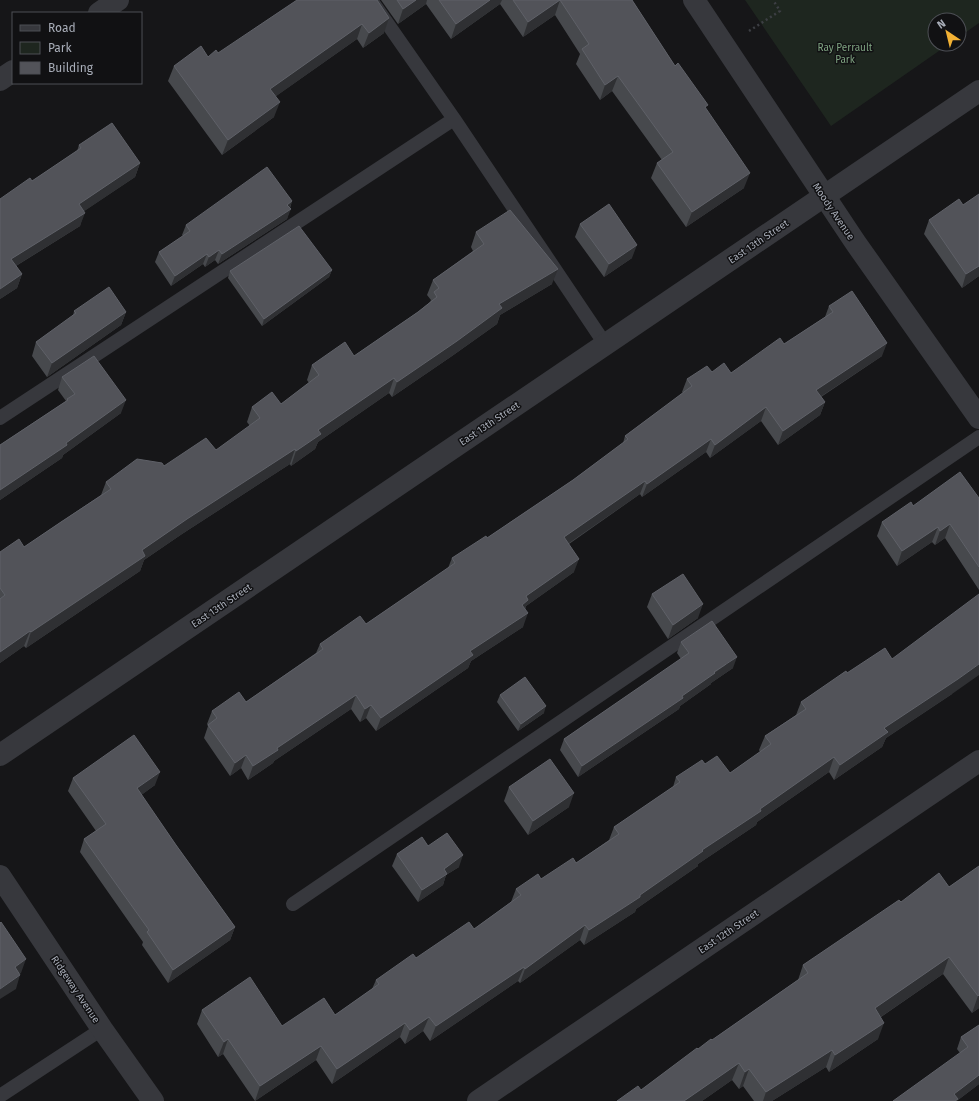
<svg xmlns="http://www.w3.org/2000/svg" width="979" height="1101" viewBox="0 0 979 1101" font-family="'Fira Sans',sans-serif">
	<style>
		.green { fill: #1e261f }
		.lines { fill: none; stroke-linecap: round; stroke-linejoin: round }
		.path { stroke: #3d3f44; stroke-width: 2.5; stroke-dasharray: 2 3; stroke-linecap: butt }
		.service { stroke: #37383d; stroke-width: 14 }
		.minor { stroke: #37383d; stroke-width: 22 }
		.tertiary { stroke: #37383d; stroke-width: 22 }
		.wall { fill: #47494d }
		.shaded-wall { fill: #2f3033 }
		.building { fill: #525359; stroke: #5f6168 }
		.labels { text-anchor: middle; stroke-width: 3; stroke-linejoin: round; paint-order: stroke }
		.park-label { font-size: 10px; fill: #7fa381; stroke: #111113 }
		.street-label { font-size: 10px; fill: #a8adb8; stroke: #111113 }
	</style>
	<rect width="100%" height="100%" fill="#161618"/>
	<!-- green -->
	<path class="green" d="M 745,0 L 979,0 L 979,23 L 959,37 L 959,20 L 935,20 L 935,44 L 949,44 L 831,126 Z"/>
	<g class="lines">
		<!-- path -->
		<path class="path" d="M 749,31 L 780,11 L 773,0"/>
		<!-- service -->
		<path class="service" d="M 371,0 L 454,119
			M 0,418 L 454,119 L 605,344
			M 293,904 L 979,437
			M 0,1096 L 102,1029"/>
		<!-- minor -->
		<path class="minor" d="M 694,0 L 855,242 L 979,418
			M 99,13 L 118,0
			M 0,80 L 13,71
			M 0,876 L 102,1029 L 153,1101
			M 478,1101 L 979,761"/>
		<!-- tertiary -->
		<path class="tertiary" d="M 0,755 L 979,91"/>
	</g>
	<!-- wall -->
	<path class="wall" d="M 377,0 L 384,33 L 363,48 L 357,39 L 276,96 L 274,117 L 222,155 L 168,81 L 174,66 L 208,57 Z
		M 381,0 L 632,0 L 675,66 L 706,110 L 744,188 L 686,227 L 651,178 L 657,163 L 662,160 L 612,91 L 600,100 L 576,64 L 580,54 L 555,15 L 523,37 L 500,4 L 451,39 L 426,4 L 398,24 Z
		M 79,145 L 140,163 L 135,177 L 84,211 L 80,226 L 16,266 L 22,274 L 17,288 L 0,299 L 32,181 L 77,151 Z
		M 979,194 L 979,276 L 962,288 L 924,234 L 929,220 L 963,205 Z
		M 292,201 L 287,219 L 218,264 L 215,260 L 205,267 L 203,264 L 171,286 L 155,262 L 159,252 L 183,236 L 182,235 L 186,225 Z
		M 580,224 L 632,258 L 604,277 L 575,237 Z
		M 476,232 L 552,284 L 500,315 L 497,324 L 452,356 L 392,397 L 389,393 L 318,442 L 315,449 L 291,466 L 290,464 L 182,534 L 144,560 L 140,571 L 26,648 L 24,646 L 0,663 L 0,552 L 24,547 L 61,522 L 101,495 L 106,482 L 164,466 L 216,450 L 250,426 L 247,422 L 252,407 L 281,404 L 309,383 L 307,380 L 312,365 L 354,356 L 418,312 L 430,302 L 431,300 L 427,295 L 433,280 L 473,251 L 471,247 Z
		M 332,270 L 329,277 L 262,326 L 228,278 L 230,271 Z
		M 829,306 L 882,356 L 821,397 L 825,402 L 820,415 L 778,445 L 761,421 L 710,458 L 706,452 L 642,497 L 640,494 L 569,544 L 574,572 L 526,606 L 525,610 L 523,627 L 471,661 L 468,668 L 376,731 L 366,718 L 360,722 L 351,709 L 274,761 L 273,763 L 248,780 L 241,768 L 230,776 L 204,738 L 208,726 L 207,724 L 212,711 L 246,702 L 316,653 L 320,644 L 366,624 L 448,568 L 452,558 L 487,538 L 573,480 L 623,443 L 625,436 L 683,393 L 682,392 L 687,379 L 712,372 L 731,373 L 784,344 L 825,317 Z
		M 74,311 L 126,312 L 121,325 L 47,377 L 32,356 L 36,342 L 73,316 Z
		M 62,377 L 121,413 L 63,455 L 62,458 L 0,500 L 0,445 L 66,401 L 58,390 Z
		M 979,498 L 979,590 L 945,538 L 935,545 L 932,542 L 897,566 L 877,536 L 882,522 L 913,506 Z
		M 652,594 L 698,618 L 668,639 L 647,607 Z
		M 681,642 L 733,668 L 711,683 L 711,684 L 680,706 L 679,709 L 578,777 L 560,750 L 564,739 L 681,659 L 677,653 Z
		M 892,659 L 952,694 L 886,738 L 882,747 L 834,780 L 829,772 L 757,822 L 756,825 L 698,864 L 698,866 L 636,909 L 635,912 L 584,945 L 580,940 L 520,983 L 518,981 L 430,1041 L 423,1031 L 405,1044 L 400,1037 L 332,1084 L 316,1060 L 255,1101 L 223,1054 L 218,1057 L 197,1024 L 202,1010 L 282,1026 L 335,1015 L 372,989 L 376,980 L 416,958 L 474,929 L 511,902 L 516,889 L 541,879 L 576,863 L 609,840 L 614,827 L 673,787 L 676,777 L 705,764 L 730,773 L 760,752 L 759,750 L 765,736 L 796,715 L 801,702 L 847,673 Z
		M 500,695 L 544,713 L 518,731 L 497,702 Z
		M 73,778 L 155,785 L 141,795 L 176,845 L 235,927 L 230,940 L 168,983 L 142,945 L 143,942 L 80,852 L 84,839 L 96,831 L 68,791 Z
		M 509,787 L 569,807 L 528,835 L 504,801 Z
		M 428,846 L 459,867 L 446,875 L 443,885 L 418,902 L 392,866 L 397,854 Z
		M 979,866 L 979,1008 L 972,1013 L 943,974 L 881,1017 L 878,1039 L 829,1072 L 826,1067 L 772,1101 L 754,1101 L 743,1086 L 739,1089 L 732,1080 L 702,1101 L 617,1101 L 641,1090 L 698,1049 L 712,1040 L 798,980 L 803,965 L 901,902 L 949,887 Z
		M 979,1025 L 979,1084 L 958,1100 L 960,1053 L 957,1049 L 961,1037 Z"/>
	<!-- shaded-wall -->
	<path class="shaded-wall" d="M 416,0 L 427,0 L 426,4 L 398,24 L 403,9 Z
		M 490,0 L 502,0 L 500,4 L 451,39 L 456,24 Z
		M 560,0 L 555,15 L 523,37 L 528,22 Z
		M 389,18 L 384,33 L 363,48 L 369,33 Z
		M 362,24 L 357,39 L 265,104 L 270,89 Z
		M 618,76 L 612,91 L 600,100 L 605,85 Z
		M 280,102 L 274,117 L 222,155 L 228,140 Z
		M 140,163 L 135,177 L 74,218 L 79,204 Z
		M 750,173 L 744,188 L 686,227 L 692,212 Z
		M 292,201 L 289,210 L 291,209 L 287,219 L 218,264 L 222,254 Z
		M 85,213 L 80,226 L 6,272 L 11,259 Z
		M 637,245 L 632,258 L 604,277 L 609,264 Z
		M 219,250 L 215,260 L 205,267 L 209,257 Z
		M 207,254 L 203,264 L 171,286 L 175,276 Z
		M 979,266 L 979,276 L 962,288 L 966,274 Z
		M 558,269 L 552,284 L 500,315 L 497,324 L 452,356 L 392,397 L 397,382 L 499,304 Z
		M 332,270 L 329,277 L 262,326 L 264,319 Z
		M 22,274 L 17,288 L 0,299 L 0,289 Z
		M 126,312 L 121,325 L 47,377 L 52,363 Z
		M 887,343 L 882,356 L 811,403 L 816,390 Z
		M 394,378 L 389,393 L 318,442 L 315,449 L 291,466 L 296,451 L 318,430 Z
		M 126,400 L 121,413 L 63,455 L 62,458 L 0,500 L 0,490 Z
		M 825,402 L 820,415 L 778,445 L 783,431 Z
		M 766,407 L 761,421 L 710,458 L 715,445 Z
		M 711,439 L 706,452 L 642,497 L 647,484 Z
		M 295,449 L 290,464 L 182,534 L 144,560 L 140,571 L 26,648 L 31,632 L 142,550 L 187,519 Z
		M 645,481 L 640,494 L 559,550 L 564,537 Z
		M 950,524 L 945,538 L 935,545 L 940,531 Z
		M 938,527 L 932,542 L 897,566 L 902,551 Z
		M 579,559 L 574,572 L 526,606 L 524,613 L 522,605 L 526,596 Z
		M 703,604 L 698,618 L 668,639 L 673,625 Z
		M 528,613 L 523,627 L 471,661 L 468,668 L 376,731 L 381,718 L 470,651 Z
		M 30,631 L 24,646 L 0,663 L 0,652 Z
		M 737,657 L 733,668 L 711,683 L 711,684 L 680,706 L 679,709 L 578,777 L 582,766 Z
		M 979,664 L 979,675 L 952,694 L 886,738 L 882,747 L 834,780 L 840,765 L 884,728 Z
		M 356,695 L 351,709 L 274,761 L 273,763 L 248,780 L 253,766 L 277,748 Z
		M 371,705 L 366,718 L 360,722 L 365,709 Z
		M 546,706 L 544,713 L 518,731 L 521,724 Z
		M 246,755 L 241,768 L 230,776 L 235,763 Z
		M 834,757 L 829,772 L 757,822 L 756,825 L 698,864 L 698,866 L 636,909 L 635,912 L 584,945 L 589,930 L 640,895 L 702,850 Z
		M 160,772 L 155,785 L 132,802 L 137,788 Z
		M 574,793 L 569,807 L 528,835 L 533,821 Z
		M 463,855 L 459,867 L 446,875 L 443,885 L 418,902 L 422,890 L 444,869 Z
		M 585,925 L 580,940 L 520,983 L 525,969 Z
		M 235,927 L 230,940 L 168,983 L 173,970 Z
		M 949,957 L 943,974 L 869,1025 L 875,1008 Z
		M 26,959 L 21,973 L 10,980 L 15,967 Z
		M 524,967 L 518,981 L 430,1041 L 436,1026 Z
		M 20,975 L 16,989 L 0,999 L 0,989 Z
		M 979,995 L 979,1008 L 972,1013 L 978,996 Z
		M 429,1017 L 423,1031 L 405,1044 L 410,1030 Z
		M 405,1023 L 400,1037 L 332,1084 L 337,1069 Z
		M 884,1023 L 878,1039 L 829,1072 L 835,1055 Z
		M 228,1039 L 223,1054 L 218,1057 L 224,1042 Z
		M 321,1046 L 316,1060 L 255,1101 L 260,1086 Z
		M 832,1050 L 826,1067 L 772,1101 L 763,1101 L 766,1092 Z
		M 739,1063 L 732,1080 L 702,1101 L 684,1101 Z
		M 749,1069 L 743,1086 L 739,1089 L 745,1072 Z
		M 979,1075 L 979,1084 L 958,1100 L 957,1101 L 951,1101 L 954,1094 Z"/>
	<!-- building -->
	<path class="building" d="M 297,0 L 377,0 L 389,18 L 369,33 L 362,24 L 270,89 L 280,102 L 228,140 L 174,66 L 201,46 L 208,57 L 216,50 L 218,53 Z
		M 397,0 L 416,0 L 403,9 Z
		M 439,0 L 490,0 L 456,24 Z
		M 513,0 L 632,0 L 675,66 L 678,63 L 708,105 L 705,107 L 750,173 L 692,212 L 657,163 L 673,152 L 618,76 L 605,85 L 582,49 L 589,44 L 560,0 L 528,22 Z
		M 112,123 L 140,163 L 79,204 L 85,213 L 11,259 L 22,274 L 0,289 L 0,199 L 30,178 L 32,181 L 81,148 L 79,145 Z
		M 267,167 L 292,201 L 287,205 L 291,209 L 222,254 L 219,250 L 209,257 L 207,254 L 175,276 L 159,252 L 190,231 L 186,225 Z
		M 979,194 L 979,266 L 966,274 L 929,220 L 959,199 L 963,205 Z
		M 609,204 L 637,245 L 609,264 L 580,224 Z
		M 510,210 L 558,269 L 499,304 L 502,308 L 457,341 L 397,382 L 394,378 L 318,430 L 321,434 L 296,451 L 295,449 L 187,519 L 142,550 L 145,556 L 31,632 L 30,631 L 0,652 L 0,599 L 5,595 L 0,588 L 0,552 L 19,539 L 24,547 L 61,522 L 111,489 L 106,482 L 137,459 L 162,463 L 164,466 L 206,438 L 216,450 L 260,418 L 252,407 L 272,392 L 281,404 L 319,375 L 312,365 L 345,342 L 354,356 L 418,312 L 437,297 L 434,292 L 439,288 L 433,280 L 484,244 L 476,232 Z
		M 299,226 L 332,270 L 264,319 L 230,271 Z
		M 109,287 L 126,312 L 52,363 L 36,342 L 76,313 L 74,311 Z
		M 852,291 L 887,343 L 816,390 L 825,402 L 783,431 L 766,407 L 715,445 L 711,439 L 647,484 L 645,481 L 564,537 L 579,559 L 526,596 L 528,600 L 522,605 L 528,613 L 470,651 L 473,655 L 381,718 L 371,705 L 365,709 L 356,695 L 277,748 L 278,750 L 253,766 L 246,755 L 235,763 L 208,725 L 217,718 L 212,711 L 239,692 L 246,702 L 323,649 L 320,644 L 360,616 L 366,624 L 455,563 L 452,558 L 486,536 L 487,538 L 573,480 L 628,439 L 625,436 L 692,386 L 687,379 L 707,366 L 712,372 L 724,363 L 731,373 L 780,338 L 784,344 L 833,312 L 829,306 Z
		M 94,356 L 126,400 L 66,443 L 67,445 L 0,490 L 0,445 L 68,400 L 67,399 L 75,394 L 62,377 Z
		M 960,472 L 979,498 L 979,567 L 950,524 L 940,531 L 938,527 L 902,551 L 882,522 L 911,502 L 913,506 Z
		M 683,574 L 703,604 L 673,625 L 652,594 Z
		M 979,594 L 979,664 L 958,679 L 884,728 L 888,732 L 840,765 L 834,757 L 760,809 L 761,811 L 702,850 L 703,851 L 640,895 L 640,897 L 589,930 L 585,925 L 525,969 L 524,967 L 436,1026 L 429,1017 L 410,1030 L 405,1023 L 337,1069 L 321,1046 L 260,1086 L 228,1039 L 224,1042 L 202,1010 L 250,977 L 282,1026 L 324,998 L 335,1015 L 379,984 L 376,980 L 413,954 L 416,958 L 469,922 L 474,929 L 521,895 L 516,889 L 538,874 L 541,879 L 573,858 L 576,863 L 619,834 L 614,827 L 680,782 L 676,777 L 702,760 L 705,764 L 717,756 L 730,773 L 771,744 L 765,736 L 806,709 L 801,702 L 846,671 L 847,673 L 885,648 L 892,659 Z
		M 712,621 L 737,657 L 714,672 L 715,673 L 682,696 L 683,698 L 582,766 L 564,739 L 689,653 L 681,642 Z
		M 525,677 L 546,706 L 521,724 L 500,695 Z
		M 134,735 L 160,772 L 137,788 L 176,845 L 235,927 L 173,970 L 147,932 L 149,930 L 84,839 L 106,824 L 73,778 Z
		M 550,759 L 574,793 L 533,821 L 509,787 Z
		M 447,833 L 463,855 L 444,869 L 447,874 L 422,890 L 397,854 L 422,837 L 428,846 Z
		M 979,866 L 979,995 L 978,996 L 949,957 L 875,1008 L 884,1023 L 835,1055 L 832,1050 L 766,1092 L 749,1069 L 745,1072 L 739,1063 L 684,1101 L 617,1101 L 638,1086 L 641,1090 L 697,1048 L 698,1049 L 711,1039 L 712,1040 L 808,973 L 803,965 L 899,900 L 901,902 L 939,873 L 949,887 Z
		M 1,922 L 26,959 L 15,967 L 20,975 L 0,989 L 0,923 Z
		M 979,1025 L 979,1075 L 954,1094 L 958,1099 L 955,1101 L 893,1101 L 968,1047 L 961,1037 Z"/>
	<g class="labels">
		<!-- park labels -->
		<g class="park-label">
			<text x="845" y="51">Ray Perrault<tspan x="845" dy="12">Park</tspan></text>
		</g>
		<!-- street labels -->
		<g class="street-label">
			<text transform="translate(834 211) rotate(56)" y="4">Moody Avenue</text>
			<text transform="translate(758 241) rotate(-34)" y="4">East 13th Street</text>
			<text transform="translate(489 423) rotate(-34)" y="4">East 13th Street</text>
			<text transform="translate(221 605) rotate(-34)" y="4">East 13th Street</text>
			<text transform="translate(728 931) rotate(-34)" y="4">East 12th Street</text>
			<text transform="translate(76 989) rotate(56)" y="4">Ridgeway Avenue</text>
		</g>
	</g>
	<!-- legend -->
	<rect x="12" y="12" width="130" height="72" fill="#111113" stroke="#4d4f55"/>
	<rect x="20" y="25" width="20" height="6" fill="#37383d" stroke="#4d4f55"/>
	<text x="48" y="32" font-size="12" fill="#a8adb8">Road</text>
	<rect x="20" y="42" width="20" height="12" fill="#1e261f" stroke="#4d4f55"/>
	<text x="48" y="52" font-size="12" fill="#a8adb8">Park</text>
	<rect x="20" y="62" width="20" height="12" fill="#525359" stroke="#4d4f55"/>
	<text x="48" y="72" font-size="12" fill="#a8adb8">Building</text>
	<!-- north arrow -->
	<g transform="translate(947 32) rotate(325)"><circle r="19" fill="#111113" stroke="#4d4f55"/>
	<path d="M0-3L7 15L0 10L-7 15Z" fill="#f2b134"/>
	<text y="-6" font-size="11" font-weight="bold" text-anchor="middle" fill="#a8adb8">N</text>
	</g>
</svg>
